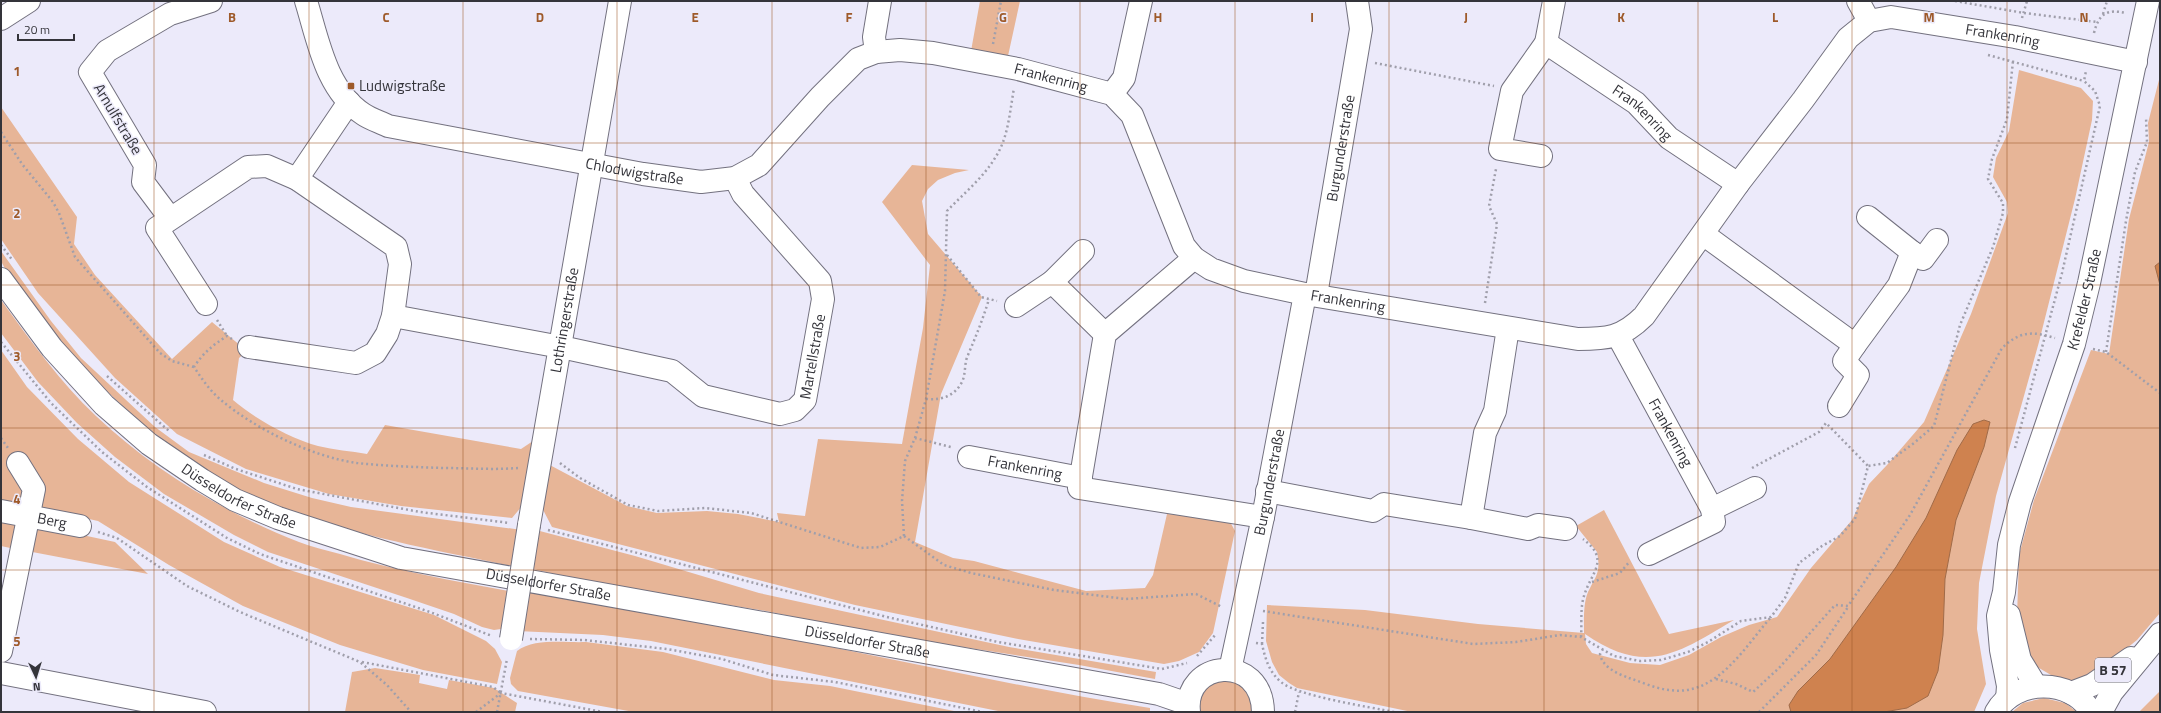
<svg xmlns="http://www.w3.org/2000/svg" width="2161" height="713" viewBox="0 0 2161 713" font-family="'Titillium Web',sans-serif">
	<style>
		.green { fill: #e7b597 }
		.water { fill: #cf824f; stroke: #a06b49 }
		.lines { fill: none; stroke-linecap: round; stroke-linejoin: round }
		.minor-casing { stroke: #73717f; stroke-width: 24 }
		.major-casing { stroke: #73717f; stroke-width: 24 }
		.path { stroke: #a09fab; stroke-width: 2.5; stroke-dasharray: 2 3; stroke-linecap: butt }
		.minor { stroke: #fff; stroke-width: 22 }
		.major { stroke: #fff; stroke-width: 22 }
		.minor-bridge-casing { stroke: #73717f; stroke-width: 24; stroke-linecap: butt }
		.minor-bridge { stroke: #fff; stroke-width: 22 }
		.grid { fill: none; stroke: #9e5a2a; stroke-width: 1; stroke-opacity: 0.55 }
		.poi-dot { fill: #9e5a2a; stroke: #eceafa; stroke-width: 1.5 }
		.labels { text-anchor: middle; stroke-width: 3; stroke-linejoin: round; paint-order: stroke }
		.shield { fill: #eceafa; stroke: #6b6b74; stroke-width: 1 }
		.shield-label { font-size: 14px; font-weight: bold; fill: #34343a }
		.street-label { font-size: 15px; fill: #34343a; stroke: #eceafa }
		.poi-label { font-size: 15px; fill: #34343a; stroke: #eceafa; text-anchor: start }
		.grid-label { font-size: 13px; text-anchor: middle; font-weight: bold; fill: #9e5a2a; stroke: #eceafa; stroke-width: 3; stroke-linejoin: round; paint-order: stroke }
	</style>
	<rect width="100%" height="100%" fill="#eceafa"/>
	<!-- green -->
	<path class="green" d="M 980,1 L 1020,1 L 1008,56 L 971,51 Z
		M 2019,70 L 2081,88 L 2093,101 L 2092,120 L 2075,199 L 2039,342 L 1996,496 L 1979,583 L 1977,629 L 1986,684 L 1974,712 L 1412,712 L 1297,688 L 1289,683 L 1279,675 L 1272,662 L 1266,641 L 1267,605 L 1365,610 L 1478,624 L 1584,633 C 1584,621 1583,604 1588,592 C 1596,575 1601,573 1597,552 L 1576,526 L 1604,510 L 1669,634 L 1734,620 C 1677,654 1646,676 1585,634 L 1586,644 L 1592,653 L 1630,663 L 1660,665 L 1689,655 L 1721,637 L 1749,625 L 1777,617 L 1811,568 L 1852,520 L 1869,484 L 1887,465 L 1924,422 L 1971,314 L 2008,213 L 2007,202 L 1993,177 L 1996,158 L 2009,131 Z
		M 2160,76 L 2160,613 L 2137,640 L 2106,665 L 2077,681 L 2056,678 L 2034,665 L 2029,657 L 2017,617 L 2019,555 L 2034,500 L 2091,350 L 2109,354 L 2129,219 L 2149,142 L 2148,123 Z
		M 1,107 L 77,217 L 74,244 L 95,275 L 172,359 L 212,322 L 247,351 L 239,358 L 233,400 C 255,419 290,438 318,446 C 334,450 351,451 367,454 L 385,425 L 521,449 L 533,441 L 528,499 L 512,518 L 401,506 L 329,494 L 246,469 L 177,434 L 115,378 L 38,293 L 1,239 Z
		M 912,165 L 969,170 L 955,173 L 938,180 L 928,189 L 922,201 L 928,234 L 982,297 L 941,394 L 915,542 L 953,558 L 974,561 L 1086,591 L 1145,588 L 1153,575 L 1167,514 L 1228,518 L 1235,531 L 1213,633 L 1199,652 L 1179,661 L 1164,664 L 1018,639 L 855,605 L 552,527 L 539,502 L 546,463 L 627,506 L 657,513 L 707,511 L 738,514 L 779,522 L 777,513 L 805,516 L 818,439 L 902,444 L 923,328 L 930,265 L 882,202 Z
		M 1,251 L 51,321 L 81,358 L 155,427 L 189,452 L 264,483 L 312,498 L 351,507 L 522,530 L 516,567 C 413,545 303,528 210,474 C 198,467 186,456 174,448 C 127,413 86,374 49,327 C 33,307 13,286 2,263 C 0,260 1,255 1,251 Z
		M 1,300 C 30,340 60,382 96,416 C 153,470 225,513 299,542 C 312,547 326,550 340,554 C 397,571 455,581 514,592 L 508,628 L 494,630 L 482,627 L 454,614 L 407,598 L 268,552 L 234,535 L 164,494 L 115,457 L 77,423 L 38,382 L 1,333 Z
		M 1,350 L 27,387 L 78,439 L 129,482 L 224,542 L 280,567 L 434,615 L 486,641 L 495,649 L 502,662 L 497,684 L 423,670 L 340,645 L 243,606 L 169,565 L 98,521 L 9,501 L 1,503 Z
		M 1,519 L 20,523 L 15,549 L 1,546 Z
		M 31,524 L 115,542 L 148,574 L 27,551 Z
		M 536,530 L 635,556 L 759,593 L 1009,647 L 1156,672 L 1155,679 L 1079,665 L 872,633 L 766,611 L 588,582 L 529,568 Z
		M 522,591 C 605,606 689,619 772,635 C 898,660 1023,688 1150,708 L 1150,712 L 1003,712 L 651,641 L 603,635 L 517,631 Z
		M 586,642 L 663,652 L 774,680 L 830,686 L 959,712 L 634,712 L 518,691 L 511,684 L 510,678 L 517,651 C 534,638 565,643 586,642 Z
		M 375,668 L 420,675 L 419,683 L 447,689 L 449,680 L 494,688 L 517,703 L 515,712 L 345,712 L 352,672 Z
		M 1219,677 L 1245,683 L 1255,712 L 1198,712 L 1199,695 Z
		M 2160,691 L 2160,712 L 2139,712 Z
		M 2044,698 L 2065,703 L 2077,712 L 2012,712 L 2023,703 Z"/>
	<!-- water -->
	<path class="water" d="M 2160,262 L 2160,285 L 2155,266 Z
		M 1984,420 L 1990,422 L 1984,447 L 1956,520 L 1945,579 L 1943,635 L 1938,671 L 1928,696 L 1907,708 L 1884,712 L 1791,712 L 1789,705 L 1798,691 L 1830,659 L 1896,567 L 1926,518 L 1957,450 L 1973,424 Z"/>
	<g class="lines">
		<!-- minor casing -->
		<g class="minor-casing">
			<g id="minor">
				<path id="s1" d="M 306,1 C 318,40 326,90 363,114 C 370,119 380,122 388,126 L 643,174 L 701,182 L 735,178 L 759,165 L 820,97 L 858,59 L 876,52 L 900,50 L 933,53 L 1018,69 L 1112,94 L 1132,115 L 1184,246 L 1194,258 L 1211,269 L 1244,281 L 1305,294 L 1578,339 C 1607,339 1622,338 1644,316 L 1738,184 L 1803,100 L 1848,38 L 1869,21 L 1891,17 L 2015,37 L 2136,62"/>
				<path d="M 1858,1 L 1869,21"/>
				<path d="M 1,19 L 29,1"/>
				<path d="M 1546,43 L 1554,1"/>
				<path d="M 876,52 L 874,37 L 880,1"/>
				<path d="M 1112,94 L 1124,78 L 1141,1"/>
				<path id="s2" d="M 1541,156 L 1500,149 L 1512,91 L 1546,43 L 1636,103 L 1669,138 L 1738,184"/>
				<path d="M 297,179 L 349,102"/>
				<path d="M 1868,217 L 1912,252"/>
				<path d="M 170,218 L 143,182 L 145,165 L 90,72 L 107,51 L 170,14 L 211,1"/>
				<path d="M 1703,234 L 1855,345 L 1899,285 L 1912,252 L 1923,259 L 1937,240"/>
				<path d="M 1083,251 L 1052,282 L 1105,334"/>
				<path d="M 1194,258 L 1105,334 L 1079,488 L 1263,517"/>
				<path id="s3" d="M 1316,295 L 1361,29 L 1357,1"/>
				<path d="M 206,304 L 157,228 L 248,167 L 267,166 L 297,179 L 396,247 L 400,264 L 393,316 L 387,334 L 375,353 L 356,363 L 249,347"/>
				<path d="M 1016,306 L 1052,282"/>
				<path id="s4" d="M 393,316 L 561,347 L 672,371 L 703,396 L 780,414 L 795,410 L 805,400 L 823,299 L 820,281 L 743,194 L 735,178"/>
				<path d="M 1508,328 L 1495,411 L 1485,433 L 1471,518 L 1528,529 L 1538,525 L 1566,529"/>
				<path id="s5" d="M 1618,336 L 1712,509 L 1714,522 L 1649,554"/>
				<path d="M 1839,406 L 1858,375 L 1844,361 L 1855,345"/>
				<path id="s6" d="M 969,457 L 1081,478"/>
				<path d="M 1267,491 L 1373,511 L 1384,504 L 1471,518"/>
				<path d="M 1712,509 L 1755,488"/>
				<path id="s7" d="M 1,511 L 80,526"/>
				<path id="s8" d="M 529,525 L 620,1"/>
				<path d="M 2009,615 L 2020,660 L 2036,686"/>
				<path d="M 1,651 L 34,489 L 18,463"/>
				<path id="s9" d="M 1230,670 L 1263,517 L 1305,294"/>
				<path d="M 1,673 L 205,712"/>
				<path id="s10" d="M 2007,699 L 2008,686 L 2001,650 L 1998,616 L 2004,592 L 2009,545 L 2020,502 L 2074,344 L 2089,283 L 2148,1"/>
			</g>
		</g>
		<!-- major casing -->
		<g class="major-casing">
			<g id="major">
				<path id="s11" d="M 1,279 L 52,348 L 104,405 L 149,444 L 202,480 L 235,500 L 278,518 L 401,558 L 1159,694 L 1188,704"/>
				<path d="M 2071,693 L 2092,685 L 2131,658"/>
				<path d="M 1189,712 C 1183,660 1262,652 1263,712"/>
				<path d="M 1996,712 C 2015,678 2072,678 2091,712"/>
				<path d="M 2101,712 L 2112,692 L 2160,634"/>
			</g>
		</g>
		<!-- path -->
		<path class="path" d="M 1955,1 L 2024,13 L 2097,22
			M 2103,14 L 2107,1
			M 2022,18 L 2027,1
			M 2094,33 C 2099,13 2107,9 2126,13
			M 993,44 L 1001,1
			M 1988,55 L 2084,81
			M 1375,63 L 1494,86
			M 1,132 L 22,164 L 53,202 L 59,213 L 75,257 L 160,353 L 172,361 L 194,367
			M 1,245 L 13,261
			M 947,255 L 981,297 L 997,301
			M 1485,303 L 1497,224 L 1489,206 L 1496,169
			M 217,320 L 227,336
			M 232,339 L 227,336 C 213,345 203,353 194,367 C 202,379 210,391 221,400 C 255,429 313,457 357,463 C 385,466 414,467 442,468 C 468,468 493,470 518,468
			M 1,342 L 51,403 L 102,452 L 147,487 L 227,538 L 260,554 L 430,612 L 492,636
			M 2093,349 L 2106,352 L 2160,393
			M 2106,352 L 2126,221 L 2135,172 L 2147,142 L 2146,117
			M 107,376 L 169,431
			M 926,399 C 941,400 954,397 962,382 C 966,374 964,363 968,355 C 976,336 983,319 989,299
			M 1,438 L 8,448
			M 915,438 L 926,399 L 945,291 L 947,211 C 967,190 992,171 1003,142 C 1009,126 1011,105 1014,88
			M 2015,448 L 2062,273 L 2100,106 L 2095,91 L 2084,81 L 2086,71
			M 204,455 L 236,469 L 297,489 L 420,512 L 510,523
			M 560,463 L 580,478 L 628,505 L 658,511 L 705,508 L 751,513 L 861,548 L 880,547 L 904,536
			M 1752,468 L 1819,432 L 1826,423 L 1868,466
			M 548,530 L 887,617 L 998,642 L 1162,669 L 1187,663
			M 98,532 L 117,538 L 187,586 L 240,612 L 360,662 L 387,685 L 411,712
			M 904,536 L 944,565 L 971,573 L 1054,590 L 1126,599 L 1196,594 L 1222,607
			M 904,536 L 902,501 L 905,461 L 915,438 L 951,447
			M 1592,582 L 1620,573 L 1630,561
			M 1263,611 L 1473,644 L 1516,642 L 1560,635 L 1581,637 L 1614,656 L 1640,661 L 1661,660 L 1688,652 L 1708,642 L 1741,621 L 1771,617 L 1785,598 L 1799,563 L 1822,546 L 1840,536 L 1855,519 L 1868,466 L 1887,463 L 1914,443 L 1934,426 L 1960,325 L 1993,247 L 2003,213 L 2003,203 L 1988,179 L 1992,159 L 2007,119 L 2013,61
			M 1581,637 C 1582,624 1580,608 1584,596 C 1591,572 1611,560 1583,539
			M 530,639 L 584,640 L 667,649 L 722,659 L 773,675 L 835,682 L 983,712
			M 1256,643 L 1262,644 C 1265,658 1269,672 1281,682 C 1297,696 1370,707 1394,712
			M 1262,644 L 1263,622
			M 1603,649 L 1600,654 C 1602,667 1618,674 1629,678 C 1642,682 1656,689 1670,690 C 1716,697 1745,647 1771,617
			M 1197,656 L 1216,634
			M 362,662 L 493,687 L 501,693
			M 1716,679 L 1736,684 L 1753,692 L 1779,668 L 1835,605 L 1848,606 L 1910,515 L 2002,348 C 2020,331 2032,331 2055,338
			M 476,712 L 501,693 L 603,712
			M 497,712 L 507,659
			M 1295,712 L 1299,692
			M 1759,712 L 1816,655 L 1848,607"/>
		<!-- minor -->
		<use href="#minor" class="minor"/>
		<!-- major -->
		<use href="#major" class="major"/>
		<!-- minor-bridge casing -->
		<g class="minor-bridge-casing">
			<path id="minor-bridge" d="M 511,639 L 529,525"/>
		</g>
		<!-- minor-bridge -->
		<use href="#minor-bridge" class="minor-bridge"/>
	</g>
	<!-- grid -->
	<path class="grid" d="M 154,1 L 154,712M 309,1 L 309,712M 463,1 L 463,712M 617,1 L 617,712M 772,1 L 772,712M 926,1 L 926,712M 1080,1 L 1080,712M 1235,1 L 1235,712M 1389,1 L 1389,712M 1544,1 L 1544,712M 1698,1 L 1698,712M 1852,1 L 1852,712M 2007,1 L 2007,712M 1,143 L 2160,143M 1,285 L 2160,285M 1,428 L 2160,428M 1,570 L 2160,570"/>
	<!-- markers -->
	<rect class="poi-dot" x="347" y="82" width="8" height="8" rx="2"/>
	<g class="labels">
		<!-- shield labels -->
		<rect class="shield" x="2095" y="658" width="36" height="24" rx="3"/>
		<g class="shield-label">
			<text x="2113" y="675">B 57</text>
		</g>
		<!-- street labels -->
		<g class="street-label">
			<text dy="5" stroke="none"><textPath href="#s1" startOffset="2102">Frankenring</textPath></text>
			<text dy="5" stroke="none"><textPath href="#s1" startOffset="879">Frankenring</textPath></text>
			<text dy="5" stroke="none"><textPath href="#s2" startOffset="279">Frankenring</textPath></text>
			<text transform="translate(118 119) rotate(59)" y="5">Arnulfstraße</text>
			<text dy="5" stroke="none"><textPath href="#s3" startOffset="149">Burgunderstraße</textPath></text>
			<text dy="5" stroke="none"><textPath href="#s1" startOffset="408">Chlodwigstraße</textPath></text>
			<text dy="5" stroke="none"><textPath href="#s10" startOffset="413">Krefelder Straße</textPath></text>
			<text dy="5" stroke="none"><textPath href="#s1" startOffset="1289">Frankenring</textPath></text>
			<text dy="5" stroke="none"><textPath href="#s8" startOffset="208">Lothringerstraße</textPath></text>
			<text dy="5" stroke="none"><textPath href="#s4" startOffset="477">Martellstraße</textPath></text>
			<text dy="5" stroke="none"><textPath href="#s5" startOffset="110">Frankenring</textPath></text>
			<text dy="5" stroke="none"><textPath href="#s6" startOffset="57">Frankenring</textPath></text>
			<text dy="5" stroke="none"><textPath href="#s9" startOffset="192">Burgunderstraße</textPath></text>
			<text dy="5" stroke="none"><textPath href="#s11" startOffset="327">Düsseldorfer Straße</textPath></text>
			<text dy="5" stroke="none"><textPath href="#s7" startOffset="52">Berg</textPath></text>
			<text dy="5" stroke="none"><textPath href="#s11" startOffset="651">Düsseldorfer Straße</textPath></text>
			<text dy="5" stroke="none"><textPath href="#s11" startOffset="975">Düsseldorfer Straße</textPath></text>
		</g>
		<!-- poi labels -->
		<g class="poi-label">
			<text x="359" y="91">Ludwigstraße</text>
		</g>
	</g>
	<g class="grid-label">
		<text x="232" y="22">B</text>
		<text x="386" y="22">C</text>
		<text x="540" y="22">D</text>
		<text x="695" y="22">E</text>
		<text x="849" y="22">F</text>
		<text x="1003" y="22">G</text>
		<text x="1158" y="22">H</text>
		<text x="1312" y="22">I</text>
		<text x="1466" y="22">J</text>
		<text x="1621" y="22">K</text>
		<text x="1775" y="22">L</text>
		<text x="1929" y="22">M</text>
		<text x="2084" y="22">N</text>
		<text x="17" y="76">1</text>
		<text x="17" y="218">2</text>
		<text x="17" y="361">3</text>
		<text x="17" y="504">4</text>
		<text x="17" y="646">5</text>
	</g>
	<!-- border -->
	<rect width="2161" height="713" fill="none" stroke="#34343a" stroke-width="4"/>
	<!-- north arrow -->
	<g transform="translate(36 677) rotate(176)" stroke="#eceafa" stroke-width="3" paint-order="stroke">
	<path d="M0-3L7 15L0 10L-7 15Z" fill="#34343a"/>
	<text y="-6" font-size="11" font-weight="bold" text-anchor="middle" fill="#34343a">N</text>
	</g>
	<!-- scale -->
	<path d="M18 34v6h56v-6" fill="none" stroke="#34343a" stroke-width="2"/>
	<text x="24" y="34" font-size="12" fill="#34343a" stroke="#eceafa" stroke-width="3" paint-order="stroke">20 m</text>
</svg>
